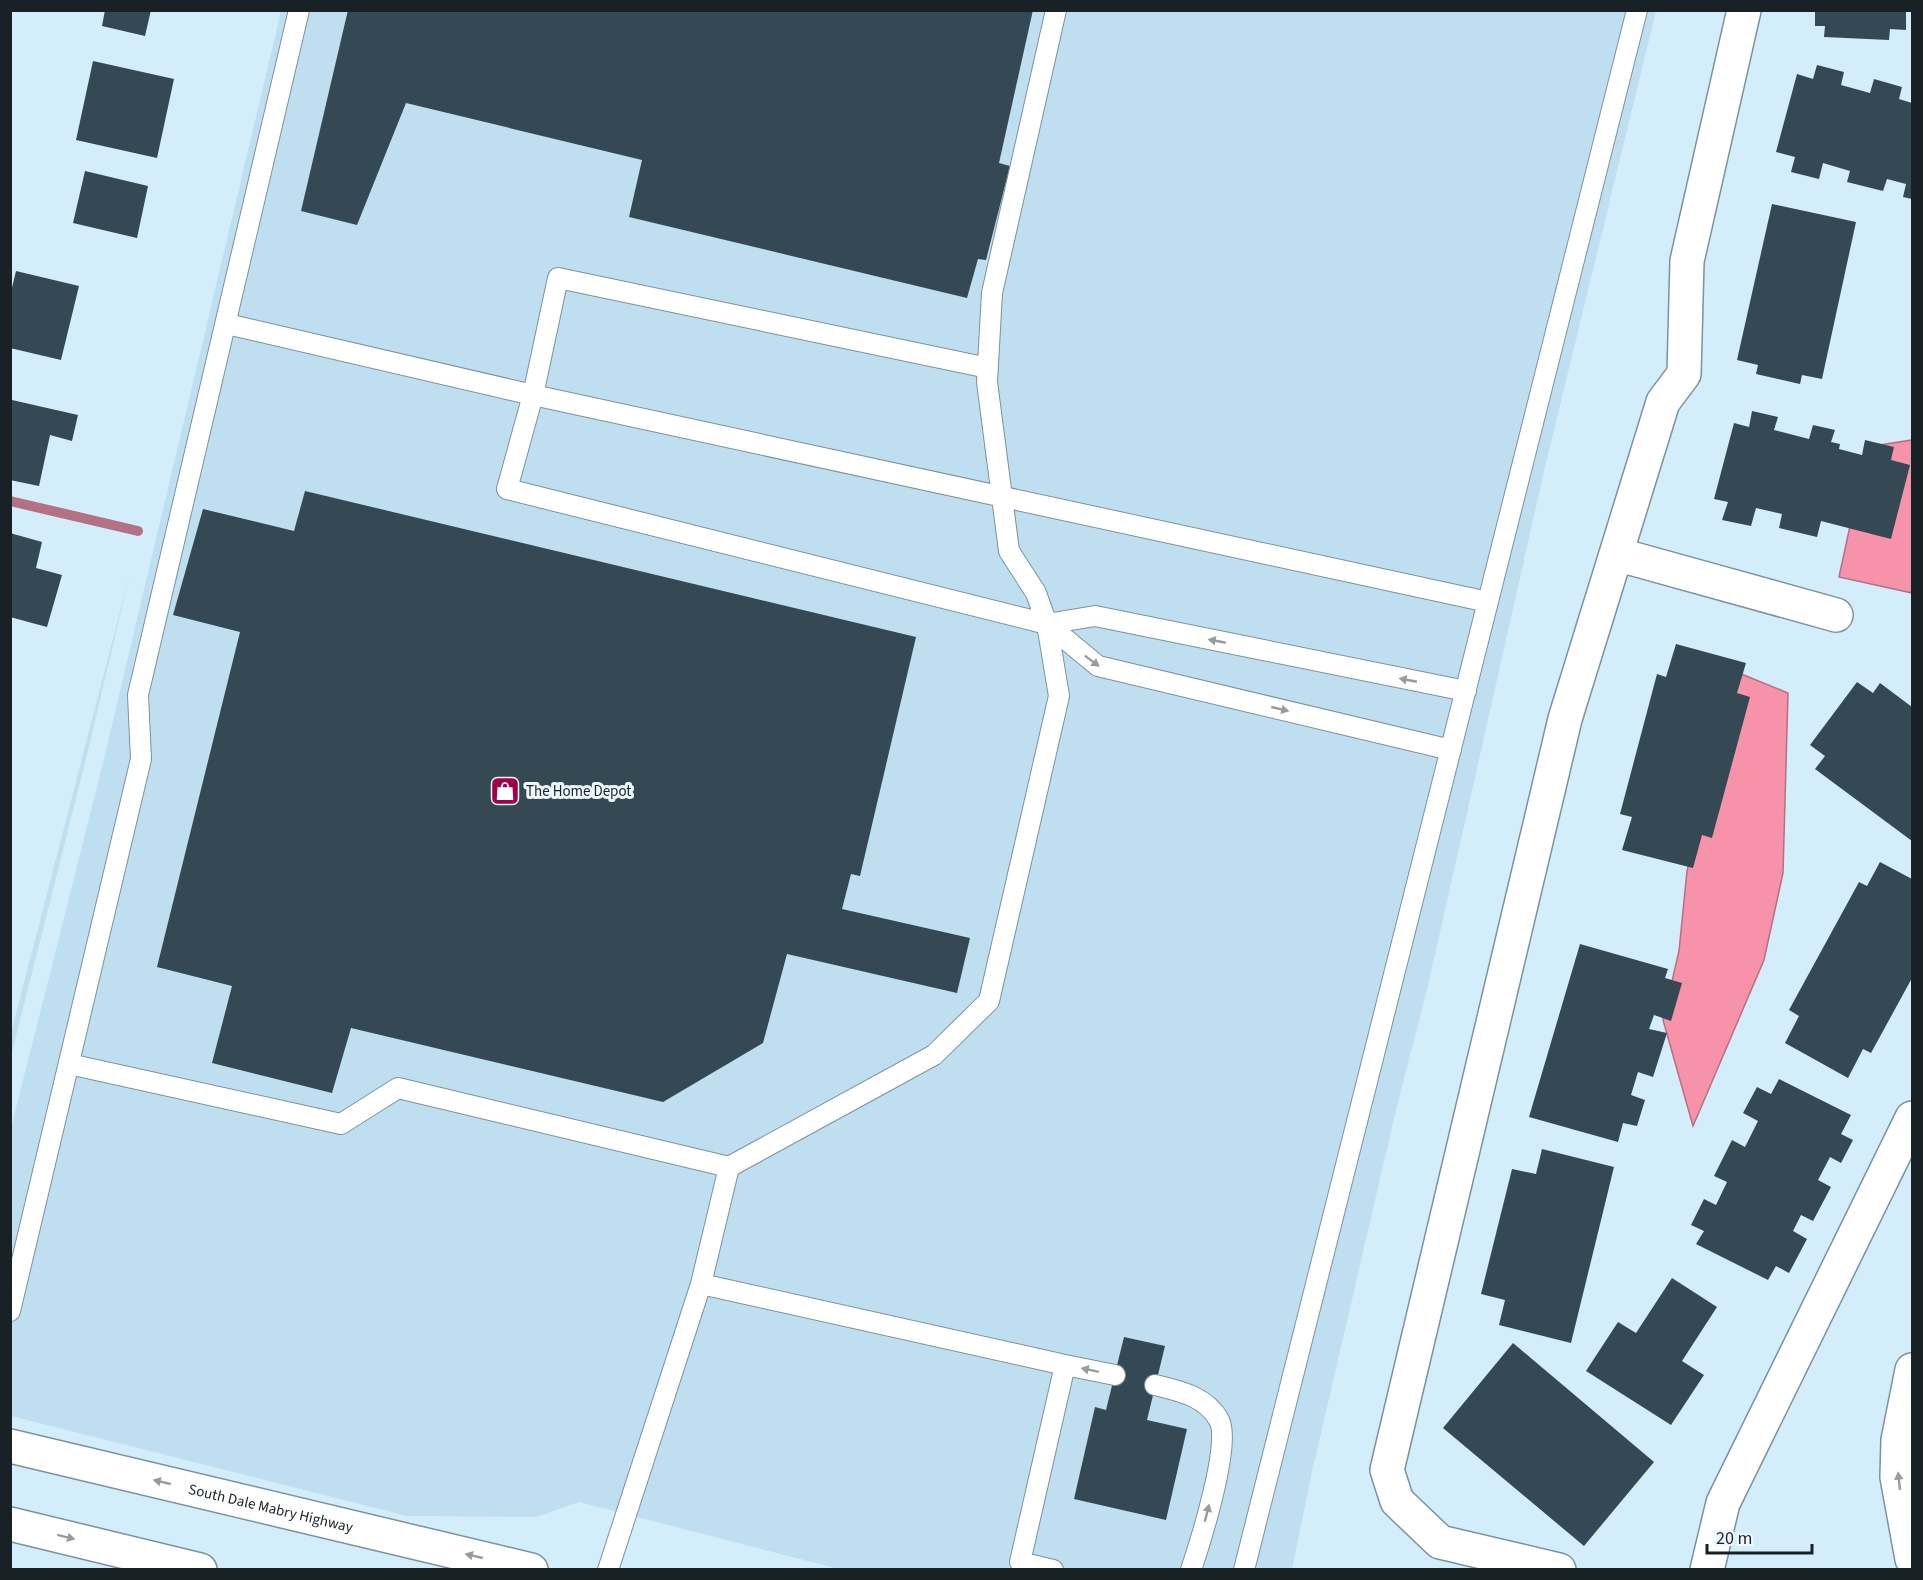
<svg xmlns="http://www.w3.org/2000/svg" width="1923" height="1580" viewBox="0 0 1923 1580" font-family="'Source Sans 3',sans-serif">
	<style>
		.built { fill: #bfdff1 }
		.water { fill: #f693ab; stroke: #b37183; stroke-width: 1.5 }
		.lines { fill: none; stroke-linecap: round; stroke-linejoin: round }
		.stream { stroke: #b37183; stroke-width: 10 }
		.building { fill: #344954 }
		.service-casing { stroke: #7b929f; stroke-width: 22 }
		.minor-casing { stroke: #7b929f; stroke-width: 36 }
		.secondary-casing { stroke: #7b929f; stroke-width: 36 }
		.motorway-casing { stroke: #7b929f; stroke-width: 36 }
		.service { stroke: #fff; stroke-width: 20 }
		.minor { stroke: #fff; stroke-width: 33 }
		.secondary { stroke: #fff; stroke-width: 33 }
		.motorway { stroke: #fff; stroke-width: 33 }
		.oneway { fill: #979b9d }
		.labels { text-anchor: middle; stroke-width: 6; stroke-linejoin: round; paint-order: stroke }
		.poi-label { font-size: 15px; fill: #182126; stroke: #edf7fd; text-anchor: start }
		.street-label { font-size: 15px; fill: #182126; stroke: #edf7fd }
	</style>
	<rect width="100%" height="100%" fill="#d3edfb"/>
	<!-- built -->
	<path class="built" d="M 281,11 L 1656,11 L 1545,467 L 1429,981 L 1392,1127 L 1312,1472 L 1292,1569 L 839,1569 L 579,1502 L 536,1517 L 407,1516 L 11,1416 L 11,1128 L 102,767 Z
		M 131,569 L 85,763 L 11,1056 L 11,1033 Z"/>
	<!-- water -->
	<path class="water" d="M 1912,440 L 1912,593 L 1839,577 L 1867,447 Z
		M 1739,673 L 1788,693 L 1783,873 L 1764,960 L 1693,1126 L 1663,1020 L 1679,951 L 1687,871 L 1716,741 Z"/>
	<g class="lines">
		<!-- stream -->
		<path class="stream" d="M 10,501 L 138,531"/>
	</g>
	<!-- building -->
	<path class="building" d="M 105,10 L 151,10 L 145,36 L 102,26 Z
		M 348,10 L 1033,10 L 999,163 L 1010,166 L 986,260 L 978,259 L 967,298 L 629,217 L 642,160 L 406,103 L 357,225 L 301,211 Z
		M 1815,10 L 1906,10 L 1906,30 L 1890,29 L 1889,40 L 1824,37 L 1825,26 L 1815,26 Z
		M 93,61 L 174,79 L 157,158 L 76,140 Z
		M 1817,65 L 1844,72 L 1841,85 L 1870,93 L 1874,79 L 1902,87 L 1899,99 L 1912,103 L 1912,199 L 1903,197 L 1906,184 L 1887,179 L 1883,191 L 1847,182 L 1850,171 L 1823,163 L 1819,179 L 1791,172 L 1795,157 L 1776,152 L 1797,74 L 1813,79 Z
		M 85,171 L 148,186 L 137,238 L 73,223 Z
		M 1772,204 L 1856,222 L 1822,379 L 1802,375 L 1800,384 L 1756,374 L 1758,365 L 1737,360 Z
		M 16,271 L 79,286 L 61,360 L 10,348 L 10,296 Z
		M 12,400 L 78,415 L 72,441 L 50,435 L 39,486 L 10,480 Z
		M 1752,411 L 1778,417 L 1774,430 L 1809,439 L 1813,425 L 1835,430 L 1831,442 L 1840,444 L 1839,449 L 1862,455 L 1865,440 L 1894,447 L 1891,460 L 1910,465 L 1891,539 L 1821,521 L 1817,537 L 1779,528 L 1782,514 L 1756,508 L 1751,526 L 1722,520 L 1728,502 L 1714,499 L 1734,423 L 1749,427 Z
		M 305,491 L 916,637 L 860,876 L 851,874 L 842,909 L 970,938 L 957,993 L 787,954 L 763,1043 L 663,1102 L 351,1028 L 332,1093 L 212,1063 L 232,986 L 157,967 L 240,632 L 173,615 L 203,509 L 294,531 Z
		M 10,533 L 42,542 L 36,568 L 62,575 L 47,627 L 10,617 Z
		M 1676,644 L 1746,663 L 1737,693 L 1750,697 L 1712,838 L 1702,835 L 1693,868 L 1622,850 L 1632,817 L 1620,814 L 1657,674 L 1666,677 Z
		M 1857,682 L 1873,693 L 1880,683 L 1912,707 L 1912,841 L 1815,769 L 1825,756 L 1810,745 Z
		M 1880,862 L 1912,879 L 1912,978 L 1871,1053 L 1863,1049 L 1848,1078 L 1785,1043 L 1799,1016 L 1789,1010 L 1859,882 L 1867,886 Z
		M 1580,944 L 1668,969 L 1665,978 L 1682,983 L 1671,1021 L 1654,1015 L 1649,1029 L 1667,1033 L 1653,1077 L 1638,1072 L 1631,1095 L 1645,1100 L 1637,1126 L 1623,1123 L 1618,1142 L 1529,1117 Z
		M 1779,1079 L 1851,1115 L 1841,1134 L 1853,1140 L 1841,1163 L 1830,1157 L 1818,1180 L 1831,1187 L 1813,1221 L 1801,1215 L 1793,1231 L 1807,1239 L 1789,1273 L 1776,1266 L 1768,1280 L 1696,1244 L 1704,1231 L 1691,1225 L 1704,1199 L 1716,1205 L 1727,1182 L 1714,1176 L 1732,1140 L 1745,1147 L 1758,1121 L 1743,1113 L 1757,1087 L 1771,1094 Z
		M 1542,1149 L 1614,1167 L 1571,1343 L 1499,1325 L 1505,1300 L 1481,1294 L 1512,1169 L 1536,1174 Z
		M 1672,1278 L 1717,1307 L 1682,1361 L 1704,1375 L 1671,1425 L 1586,1371 L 1618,1322 L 1636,1333 Z
		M 1124,1337 L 1165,1346 L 1147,1420 L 1187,1429 L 1166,1520 L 1074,1499 L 1095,1407 L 1106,1410 Z
		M 1513,1343 L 1654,1462 L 1584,1546 L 1443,1428 Z"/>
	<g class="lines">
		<!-- service casing -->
		<g class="service-casing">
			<path id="service" d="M 227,324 L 533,395 L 507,489 L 1047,624 L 1095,616 L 1466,691
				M 988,368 L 558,278 L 533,395 L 1488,602
				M 1047,624 L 1098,666 L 1451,750
				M 69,1064 L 341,1124 L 398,1088 L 729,1167
				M 701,1284 L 1065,1365 L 1020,1562 L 1053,1570
				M 10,1311 L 141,759 L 138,695 L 299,10
				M 1065,1365 L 1115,1375
				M 1155,1385 C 1179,1391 1206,1396 1219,1420 C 1232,1442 1200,1543 1191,1570
				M 608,1570 L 701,1284 L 729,1167 L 934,1055 L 989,1001 L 1059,696 L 1047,624 L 1036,593 L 1009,551 L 987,382 L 992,293 L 1056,10
				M 1244,1570 L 1637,10"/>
		</g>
		<!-- minor casing -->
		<g class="minor-casing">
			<path id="minor" d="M 1616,554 L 1836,615
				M 1559,1570 L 1440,1542 L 1397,1501 L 1387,1470 L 1565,719 L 1663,402 L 1684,374 L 1687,261 L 1744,10
				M 1707,1570 L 1723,1503 L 1912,1118"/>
		</g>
		<!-- secondary casing -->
		<g class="secondary-casing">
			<g id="secondary">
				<path id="s1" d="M 10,1446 L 531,1570"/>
				<path d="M 10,1524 L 200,1570"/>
			</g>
		</g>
		<!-- motorway casing -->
		<g class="motorway-casing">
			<path id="motorway" d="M 1912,1370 L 1898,1440 L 1897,1477 L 1912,1559"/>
		</g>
		<!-- service -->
		<use href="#service" class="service"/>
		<!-- minor -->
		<use href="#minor" class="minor"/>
		<!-- secondary -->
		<use href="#secondary" class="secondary"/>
		<!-- motorway -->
		<use href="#motorway" class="motorway"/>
	</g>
	<!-- one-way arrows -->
	<defs><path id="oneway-solid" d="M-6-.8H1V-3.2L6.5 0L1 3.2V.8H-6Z" transform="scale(1.5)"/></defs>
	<g class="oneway">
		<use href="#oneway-solid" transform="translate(1217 641) rotate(-169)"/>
		<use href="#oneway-solid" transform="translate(1092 661) rotate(37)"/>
		<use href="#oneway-solid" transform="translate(1408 680) rotate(-169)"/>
		<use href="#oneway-solid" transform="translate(1280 709) rotate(13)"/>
		<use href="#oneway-solid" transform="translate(1090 1370) rotate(-168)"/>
		<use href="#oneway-solid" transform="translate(1899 1481) rotate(-96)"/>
		<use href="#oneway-solid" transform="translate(162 1482) rotate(-167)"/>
		<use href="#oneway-solid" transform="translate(1207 1513) rotate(-76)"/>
		<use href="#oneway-solid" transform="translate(66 1537) rotate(14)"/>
		<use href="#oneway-solid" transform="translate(474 1556) rotate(-167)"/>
	</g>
	<!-- icons -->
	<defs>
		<g id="shop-square" transform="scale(1.5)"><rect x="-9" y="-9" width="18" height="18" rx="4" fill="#9e0248" stroke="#edf7fd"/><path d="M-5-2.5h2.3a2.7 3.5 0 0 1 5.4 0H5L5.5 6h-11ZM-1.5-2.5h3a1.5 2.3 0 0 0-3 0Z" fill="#fff"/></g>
	</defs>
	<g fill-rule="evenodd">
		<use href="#shop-square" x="505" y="791"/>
	</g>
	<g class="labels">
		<!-- poi labels -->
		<g class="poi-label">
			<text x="526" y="796">The Home Depot</text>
		</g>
		<!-- street labels -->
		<g class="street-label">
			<text dy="5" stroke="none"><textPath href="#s1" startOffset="268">South Dale Mabry Highway</textPath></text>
		</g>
	</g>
	<!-- border -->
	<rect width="1923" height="1580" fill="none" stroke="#182126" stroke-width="24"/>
	<!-- scale -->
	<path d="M1707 1544v9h105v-9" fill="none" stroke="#182126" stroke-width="3"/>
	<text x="1716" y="1544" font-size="18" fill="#182126" stroke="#edf7fd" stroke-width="4.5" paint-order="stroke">20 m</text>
</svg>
